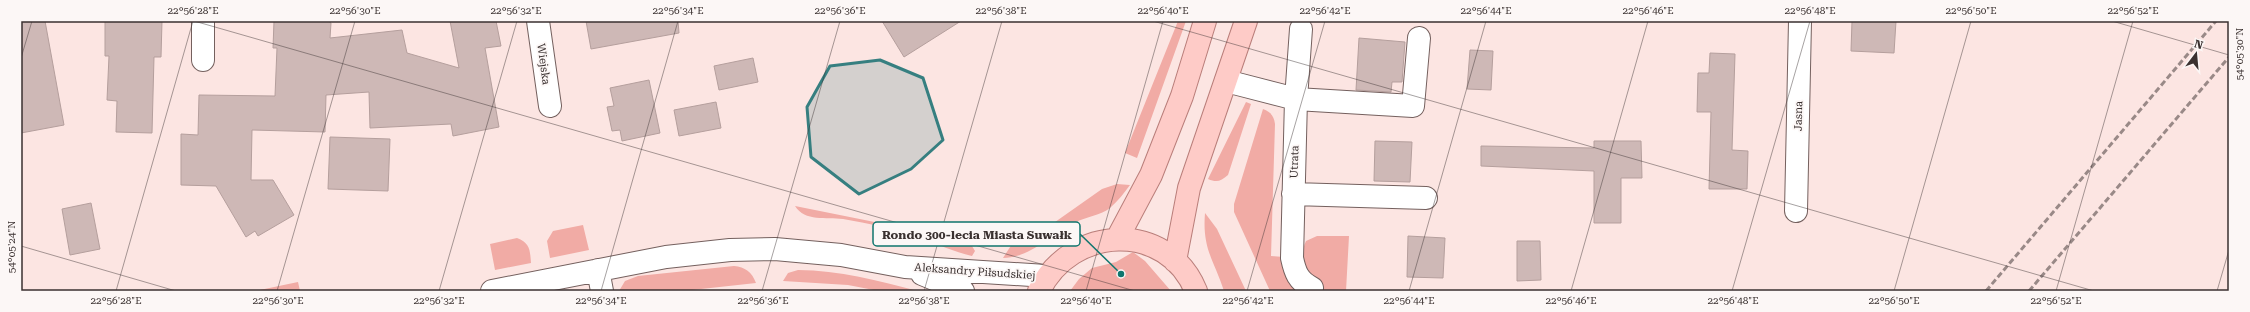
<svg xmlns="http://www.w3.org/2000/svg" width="2250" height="312" viewBox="0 0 2250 312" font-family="'Roboto Serif',serif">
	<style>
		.green { fill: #f1aba5 }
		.building { fill: #ceb8b6; stroke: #b59f9d }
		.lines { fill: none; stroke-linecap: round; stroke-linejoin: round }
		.minor-casing { stroke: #74605e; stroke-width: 24 }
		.major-casing { stroke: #b97e7a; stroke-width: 24 }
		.minor { stroke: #fff; stroke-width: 22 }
		.major { stroke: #fecbc7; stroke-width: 22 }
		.rail { stroke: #998987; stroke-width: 3; stroke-dasharray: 6 3; stroke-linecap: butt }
		.marked { fill: #367f80; fill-opacity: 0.2; stroke: #367f80; stroke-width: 3; stroke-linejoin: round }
		.ticks { fill: none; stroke: #3a3130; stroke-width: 1; stroke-opacity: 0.45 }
		.labels { text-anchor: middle; stroke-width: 3.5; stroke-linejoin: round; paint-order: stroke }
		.street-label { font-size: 11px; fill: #3a3130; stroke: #fcf7f6 }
		.leader { fill: none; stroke: #0f766e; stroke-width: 1.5 }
		.callout-dot { fill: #0f766e; stroke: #fcf7f6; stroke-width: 1.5 }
		.callout { fill: #fcf7f6; stroke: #0f766e; stroke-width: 1.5 }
		.callout-label { font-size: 12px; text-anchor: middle; font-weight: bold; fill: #3a3130 }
		.neatline { fill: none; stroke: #3a3130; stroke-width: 1.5 }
		.ticks-label { font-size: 10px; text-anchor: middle; fill: #3a3130 }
	</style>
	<rect width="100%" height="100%" fill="#fce5e2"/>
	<!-- green -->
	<path class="green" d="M 1178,21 L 1186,21 L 1137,158 L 1125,153 Z
		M 1246,102 L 1251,104 L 1228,175 C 1221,181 1217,183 1208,179 Z
		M 1263,109 C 1271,112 1274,116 1275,124 L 1271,256 L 1284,257 L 1302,291 L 1270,291 L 1234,212 L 1234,204 Z
		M 1117,184 L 1130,185 C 1124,193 1118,201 1110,208 C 1101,215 1086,217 1076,222 C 1050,234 1033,257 1003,258 L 1012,244 L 1048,227 L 1102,189 Z
		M 795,206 L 969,241 L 975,251 L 972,256 C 954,252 937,244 920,237 C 895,229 868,223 843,219 C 826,217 805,222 795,206 Z
		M 1205,213 L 1217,229 L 1246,291 L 1224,291 C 1214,260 1202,249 1205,213 Z
		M 583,225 L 589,250 L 550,258 L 547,241 L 553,231 Z
		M 1317,236 L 1349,236 L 1346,291 L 1312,291 L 1312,276 C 1302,267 1300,253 1306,241 Z
		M 517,238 C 530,243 530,250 531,263 L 495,270 L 490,244 Z
		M 1133,252 L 1145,261 L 1171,291 L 1070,291 L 1079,279 L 1092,268 L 1116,262 Z
		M 734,266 C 745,267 752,272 756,283 L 683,291 L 619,291 L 625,281 L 638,276 Z
		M 798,270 C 839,270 879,281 918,291 L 879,291 L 848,285 L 783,281 L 788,273 Z
		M 298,282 L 300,291 L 255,291 Z"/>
	<!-- building -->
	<path class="building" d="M 21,21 L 45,21 L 64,125 L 21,133 Z
		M 105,21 L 162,21 L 161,57 L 154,57 L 152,133 L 116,132 L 117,101 L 107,100 L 109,56 L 105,56 Z
		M 274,21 L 328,21 L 331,23 L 330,38 L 402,30 L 407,53 L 459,68 L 450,21 L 496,21 L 501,46 L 485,48 L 499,127 L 453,136 L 451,124 L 370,128 L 369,92 L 326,95 L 325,132 L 252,130 L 251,180 L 273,180 L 294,215 L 258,236 L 255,231 L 246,237 L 216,186 L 181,185 L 181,134 L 198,135 L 199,95 L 275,96 L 277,48 L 273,48 Z
		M 586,21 L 678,21 L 679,33 L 591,49 Z
		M 882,21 L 961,21 L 904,57 Z
		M 1852,21 L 1896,21 L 1894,53 L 1851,51 Z
		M 1359,38 L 1405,42 L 1402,82 L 1392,82 L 1391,92 L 1356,90 Z
		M 1470,50 L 1493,51 L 1491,90 L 1467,89 Z
		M 1710,53 L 1735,54 L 1732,150 L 1748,151 L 1747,189 L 1709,189 L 1711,112 L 1697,112 L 1698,73 L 1709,73 Z
		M 753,58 L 758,82 L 719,90 L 714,66 Z
		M 649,80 L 660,133 L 622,141 L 620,130 L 612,131 L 607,107 L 614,106 L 610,88 Z
		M 716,102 L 721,128 L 679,136 L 674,110 Z
		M 330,137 L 390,139 L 388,191 L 328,189 Z
		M 1375,141 L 1412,142 L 1410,182 L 1374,181 Z
		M 1594,141 L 1641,141 L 1642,178 L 1621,178 L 1621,223 L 1594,223 L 1594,171 L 1481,166 L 1481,146 L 1594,148 Z
		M 91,203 L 100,249 L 70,255 L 62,209 Z
		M 1408,236 L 1445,238 L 1443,278 L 1407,277 Z
		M 1517,241 L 1540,241 L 1541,280 L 1517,281 Z"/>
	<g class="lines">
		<!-- minor casing -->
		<g class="minor-casing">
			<path id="minor" d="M 203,21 L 203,60
				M 538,21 L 550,106
				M 1301,29 L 1296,99 L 1292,258 C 1295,272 1298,281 1312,288
				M 1226,81 L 1296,99 L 1413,106 L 1419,38
				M 1293,194 L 1426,198
				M 1796,211 L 1800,21
				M 598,270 L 602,291
				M 922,274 L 963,291
				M 492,291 L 666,257 L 730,250 L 775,249 L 841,255 L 905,267 L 1046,276"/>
		</g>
		<!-- major casing -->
		<g class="major-casing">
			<path id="major" d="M 1117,239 L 1151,175 L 1182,96 L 1205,21
				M 1175,261 L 1189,188 L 1246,21
				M 1039,291 C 1071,225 1167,220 1196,291"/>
		</g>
		<!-- minor -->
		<use href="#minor" class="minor"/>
		<!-- major -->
		<use href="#major" class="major"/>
		<!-- rail -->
		<path class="rail" d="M 1986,291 L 2216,21
			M 2029,291 L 2229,57"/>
	</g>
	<!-- marked area -->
	<path class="marked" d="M 880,60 L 923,78 L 943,140 L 911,169 L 859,194 L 811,157 L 807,107 L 830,66 Z"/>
	<!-- ticks -->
	<path class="ticks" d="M 194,21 L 1135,291M 1153,21 L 2094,291M 2112,21 L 2229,55M 21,58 L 32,21M 21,246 L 176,291M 116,291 L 193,21M 277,291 L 355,21M 439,291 L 517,21M 601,291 L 678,21M 762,291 L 840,21M 924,291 L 1002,21M 1086,291 L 1163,21M 1247,291 L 1325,21M 1409,291 L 1486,21M 1571,291 L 1648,21M 1732,291 L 1810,21M 1894,291 L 1971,21M 2056,291 L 2133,21M 2217,291 L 2229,250"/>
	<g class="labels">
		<!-- street labels -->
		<g class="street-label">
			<text transform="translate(544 64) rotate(82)" y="4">Wiejska</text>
			<text transform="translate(1798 116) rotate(-89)" y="4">Jasna</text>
			<text transform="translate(1294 162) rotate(-88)" y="4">Utrata</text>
			<text transform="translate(975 271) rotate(4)" y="4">Aleksandry Piłsudskiej</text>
		</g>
	</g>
	<!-- callouts -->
	<path class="leader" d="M1121 274L1080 234"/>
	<circle class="callout-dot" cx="1121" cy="274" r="4"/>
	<rect class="callout" x="873" y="222" width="207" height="24" rx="4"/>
	<g class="callout-label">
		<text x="977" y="239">Rondo 300-lecia Miasta Suwałk</text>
	</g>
	<!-- border -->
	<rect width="2250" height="312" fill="none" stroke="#fcf7f6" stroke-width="44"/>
	<!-- north arrow -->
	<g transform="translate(2196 54) rotate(16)" stroke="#fcf7f6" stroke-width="3" paint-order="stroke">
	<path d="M0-3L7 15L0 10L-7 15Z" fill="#3a3130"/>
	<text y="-6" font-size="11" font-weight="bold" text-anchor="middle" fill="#3a3130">N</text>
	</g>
	<rect x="22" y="22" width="2206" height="268" class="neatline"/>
	<g class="ticks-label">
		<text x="193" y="14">22°56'28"E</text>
		<text x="355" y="14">22°56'30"E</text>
		<text x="516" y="14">22°56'32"E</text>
		<text x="678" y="14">22°56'34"E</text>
		<text x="840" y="14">22°56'36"E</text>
		<text x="1001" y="14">22°56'38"E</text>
		<text x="1163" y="14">22°56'40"E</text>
		<text x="1325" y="14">22°56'42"E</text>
		<text x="1486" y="14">22°56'44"E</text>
		<text x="1648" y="14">22°56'46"E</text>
		<text x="1810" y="14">22°56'48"E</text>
		<text x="1971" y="14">22°56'50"E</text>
		<text x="2133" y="14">22°56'52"E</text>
		<text transform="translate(2239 54) rotate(-90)" y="4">54°05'30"N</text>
		<text transform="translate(11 247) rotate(-90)" y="4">54°05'24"N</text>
		<text x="116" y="304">22°56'28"E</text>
		<text x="278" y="304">22°56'30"E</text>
		<text x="439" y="304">22°56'32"E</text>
		<text x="601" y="304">22°56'34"E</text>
		<text x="763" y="304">22°56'36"E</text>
		<text x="924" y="304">22°56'38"E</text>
		<text x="1086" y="304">22°56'40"E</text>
		<text x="1248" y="304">22°56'42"E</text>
		<text x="1409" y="304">22°56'44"E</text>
		<text x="1571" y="304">22°56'46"E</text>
		<text x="1733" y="304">22°56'48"E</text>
		<text x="1894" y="304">22°56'50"E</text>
		<text x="2056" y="304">22°56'52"E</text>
	</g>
</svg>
